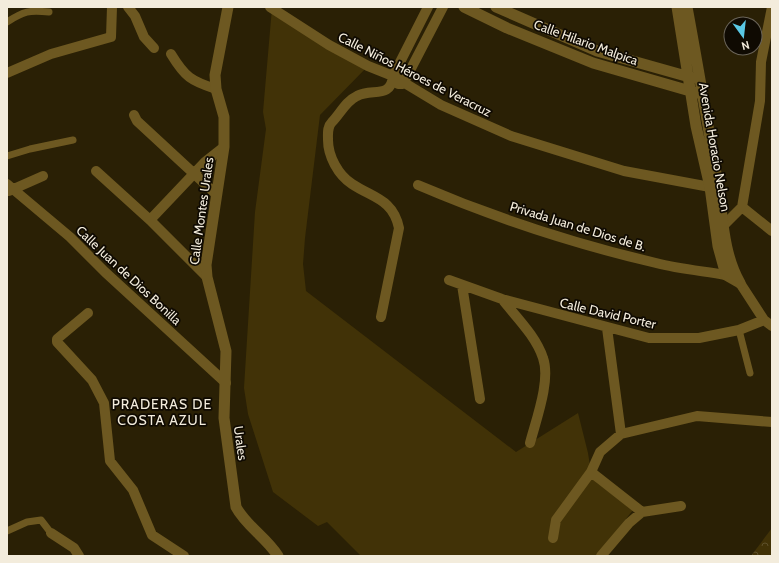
<svg xmlns="http://www.w3.org/2000/svg" width="779" height="563" viewBox="0 0 779 563" font-family="Cabin,sans-serif">
	<style>
		.forest { fill: url(#forest-crowns) }
		.park { fill: #413207 }
		.lines { fill: none; stroke-linecap: round; stroke-linejoin: round }
		.pedestrian { stroke: #6d5821; stroke-width: 7 }
		.minor { stroke: #6d5821; stroke-width: 10 }
		.tertiary { stroke: #6d5821; stroke-width: 11 }
		.labels { text-anchor: middle; stroke-width: 3.5; stroke-linejoin: round; paint-order: stroke }
		.street-label { font-size: 13px; fill: #f3ecdc; stroke: #0f0a02 }
		.neighbourhood-label { font-size: 14px; letter-spacing: 1px; fill: #f3ecdc; stroke: #0f0a02 }
	</style>
	<defs>
		<pattern id="forest-crowns" width="20" height="18" patternUnits="userSpaceOnUse"><rect width="20" height="18" fill="#413207"/><path d="M2 6a3 3 0 1 1 6 0M12 15a3 3 0 1 1 6 0" fill="none" stroke="#5d502b"/></pattern>
	</defs>
	<rect width="100%" height="100%" fill="#2a2005"/>
	<!-- forest -->
	<path class="forest" d="M 772,528 L 772,556 L 751,556 Z"/>
	<!-- park -->
	<path class="park" d="M 272,8 L 368,66 L 320,115 L 305,238 L 303,264 L 306,291 L 516,452 L 578,413 L 588,453 L 591,472 L 597,483 L 633,510 L 596,556 L 361,556 L 327,522 L 318,526 L 273,492 L 248,414 L 244,388 L 255,212 L 266,129 L 263,112 Z"/>
	<g class="lines">
		<!-- pedestrian -->
		<path class="pedestrian" d="M 7,22 C 24,11 29,10 49,12
			M 7,156 L 30,149 L 73,140
			M 739,330 L 750,373
			M 7,531 L 27,522 L 41,520 L 51,533"/>
		<!-- minor -->
		<path class="minor" d="M 128,7 L 135,16 L 144,37 L 154,48
			M 270,7 L 329,45 L 368,66 L 393,76 L 441,105 L 511,136 L 624,171 L 710,187 L 716,187
			M 171,54 C 185,77 191,81 216,89
			M 7,73 L 51,54 L 111,37 L 112,7
			M 398,84 L 403,84 L 443,7
			M 134,115 L 137,121 L 216,194
			M 96,171 L 150,220 L 207,277
			M 7,184 L 70,237 L 105,272 L 226,383
			M 418,185 C 495,218 575,244 656,263 C 679,269 703,271 726,275 L 731,271
			M 9,191 L 43,176
			M 742,207 L 772,231
			M 150,220 L 205,162 L 224,147
			M 717,227 L 724,225 L 742,207 L 760,101 L 761,62 L 772,7
			M 449,280 L 502,299 L 649,338 L 699,338 L 739,330 L 764,320
			M 740,283 L 764,320 L 772,326
			M 462,285 L 480,399
			M 502,299 C 516,317 536,336 543,358 C 551,380 536,420 530,443
			M 88,313 L 57,339 L 57,342 L 92,380 L 104,403 L 110,461 L 133,490 L 152,535 L 184,556
			M 381,317 L 399,228 C 393,199 373,198 352,184 C 338,175 328,156 328,140 C 328,133 327,127 332,122 C 340,114 346,101 357,96 C 372,88 391,99 393,76 L 428,7
			M 607,328 L 621,434
			M 591,472 L 642,512
			M 51,533 L 74,548 L 79,556
			M 553,538 L 556,520 L 591,472 L 600,452 L 621,434 L 697,416 L 772,422
			M 601,556 L 629,523 L 642,512 L 681,506"/>
		<!-- tertiary -->
		<path class="tertiary" d="M 228,7 L 215,75 L 216,89 L 224,117 L 224,147 L 206,265 L 207,277 L 226,351 L 224,418 L 236,507 C 246,526 266,537 278,556
			M 464,7 L 507,28 L 593,63 L 697,93
			M 496,7 L 597,51 L 693,78
			M 677,7 L 696,126 L 710,187 L 718,246 L 726,275 L 740,283
			M 687,7 C 698,66 708,126 718,185 C 723,218 723,253 740,283"/>
	</g>
	<g class="labels">
		<!-- street labels -->
		<g class="street-label">
			<text transform="translate(586 42) rotate(20)" y="5">Calle Hilario Malpica</text>
			<text transform="translate(415 74) rotate(27)" y="5">Calle Niños Héroes de Veracruz</text>
			<text transform="translate(715 147) rotate(80)" y="5">Avenida Horacio Nelson</text>
			<text transform="translate(201 211) rotate(-82)" y="5">Calle Montes Urales</text>
			<text transform="translate(578 226) rotate(17)" y="5">Privada Juan de Dios de B.</text>
			<text transform="translate(129 275) rotate(43)" y="5">Calle Juan de Dios Bonilla</text>
			<text transform="translate(608 313) rotate(13)" y="5">Calle David Porter</text>
			<text transform="translate(241 443) rotate(82)" y="5">Urales</text>
		</g>
		<!-- neighbourhood labels -->
		<g class="neighbourhood-label">
			<text x="162" y="409">PRADERAS DE<tspan x="162" dy="16">COSTA AZUL</tspan></text>
		</g>
	</g>
	<!-- border -->
	<rect width="779" height="563" fill="none" stroke="#f3ecdc" stroke-width="16"/>
	<!-- north arrow -->
	<g transform="translate(743 36) rotate(165)"><circle r="19" fill="#0f0a02" stroke="#6a6459"/>
	<path d="M0-3L7 15L0 10L-7 15Z" fill="#5ac8e5"/>
	<text y="-6" font-size="11" font-weight="bold" text-anchor="middle" fill="#f3ecdc">N</text>
	</g>
</svg>
